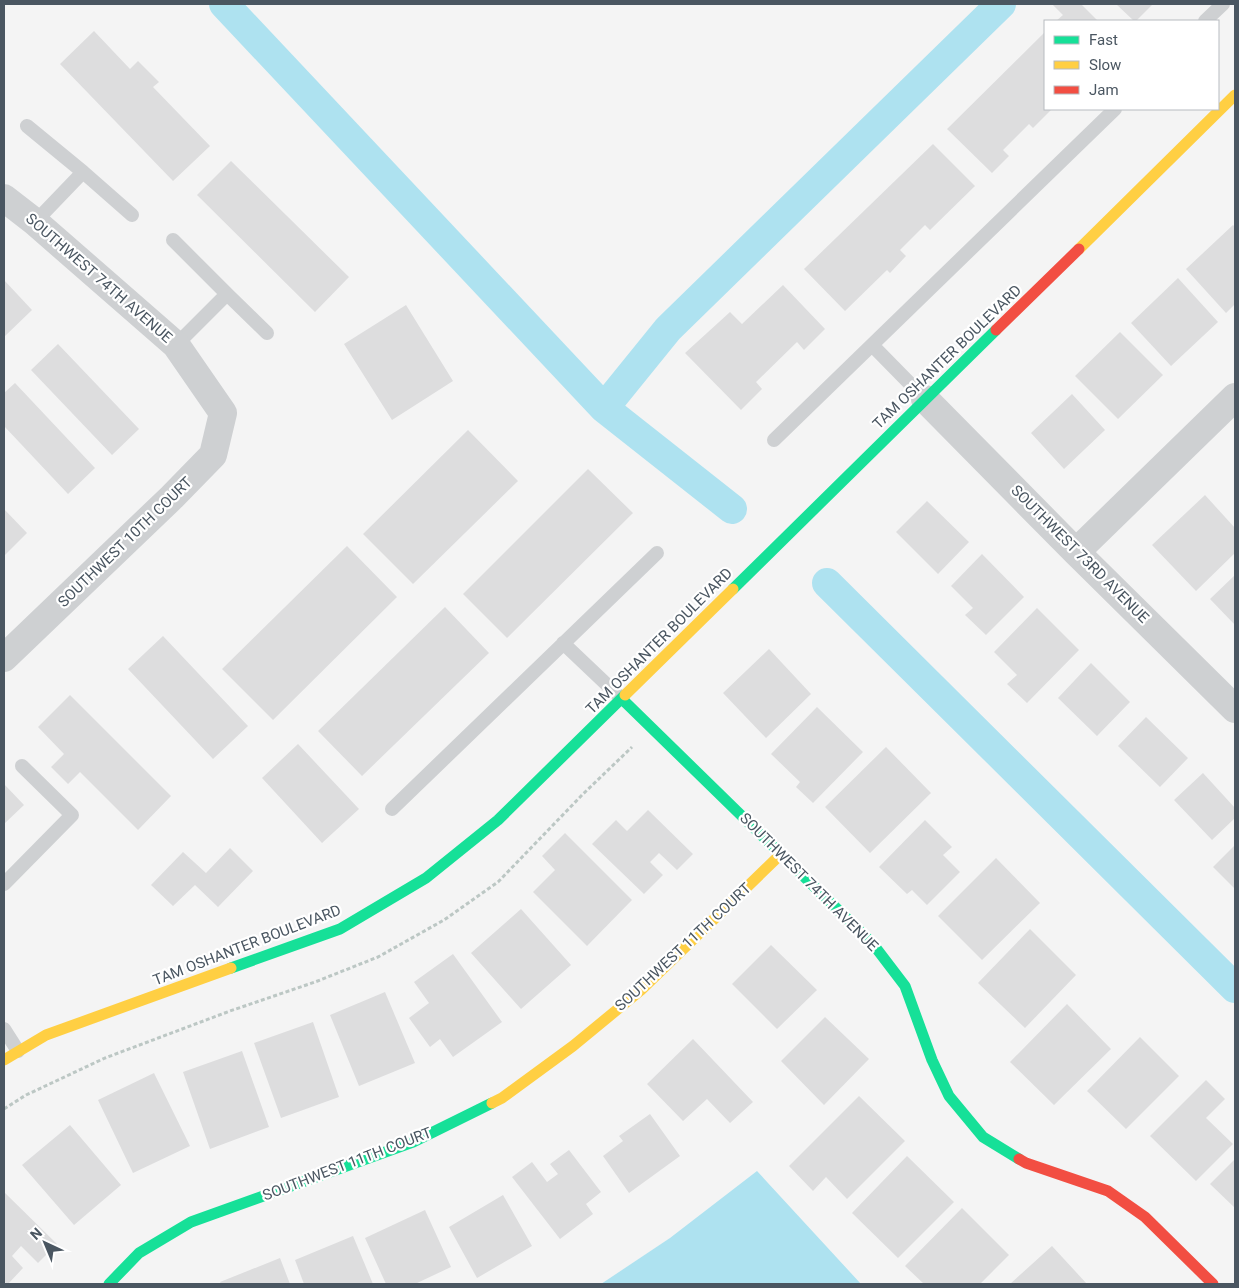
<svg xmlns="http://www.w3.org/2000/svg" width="1239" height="1288" viewBox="0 0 1239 1288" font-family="Roboto,sans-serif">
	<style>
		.water { fill: #aee2f0 }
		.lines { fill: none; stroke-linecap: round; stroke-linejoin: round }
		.canal { stroke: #aee2f0; stroke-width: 30 }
		.building { fill: #ddddde }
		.path { stroke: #bcc7c4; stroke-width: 3; stroke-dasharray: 4 2.5; stroke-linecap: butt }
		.lane { stroke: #ced0d2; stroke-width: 14 }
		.street { stroke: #ced0d2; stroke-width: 28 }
		.fast { stroke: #16e098; stroke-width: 11 }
		.slow { stroke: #ffcf43; stroke-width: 11 }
		.jam { stroke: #f24e42; stroke-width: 11 }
		.labels { text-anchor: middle; stroke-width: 4.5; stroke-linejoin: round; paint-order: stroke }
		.street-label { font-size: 15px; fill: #4a5661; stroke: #fff }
	</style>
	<rect width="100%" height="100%" fill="#f4f4f4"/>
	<!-- water -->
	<path class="water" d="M 757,1171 L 861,1284 L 601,1284 L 670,1238 Z"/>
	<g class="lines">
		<!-- canal -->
		<path class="canal" d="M 224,4 L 604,408
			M 732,509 L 604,408 L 668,329 L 1001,4
			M 827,583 L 1235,988"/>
	</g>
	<!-- building -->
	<path class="building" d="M 1052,4 L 1081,4 L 1098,21 L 1056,21 L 1063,15 Z
		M 1116,4 L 1153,4 L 1136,21 L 1134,21 Z
		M 94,31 L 130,69 L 138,61 L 159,82 L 153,87 L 210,146 L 173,181 L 60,64 Z
		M 1045,32 L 1045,109 L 1052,109 L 1033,128 L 1029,124 L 1003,150 L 1009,156 L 992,173 L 947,129 Z
		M 933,144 L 975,186 L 930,230 L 925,225 L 900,250 L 906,256 L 890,273 L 887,270 L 845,311 L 804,269 Z
		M 231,161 L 349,277 L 315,312 L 197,195 Z
		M 1233,225 L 1235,227 L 1235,304 L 1226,313 L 1186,269 Z
		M 1178,278 L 1218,322 L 1171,366 L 1131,323 Z
		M 4,280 L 32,310 L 4,337 Z
		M 783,285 L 825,329 L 804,350 L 797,342 L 756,382 L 762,389 L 741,410 L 685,353 L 730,312 L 742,324 Z
		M 406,305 L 453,381 L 392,420 L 344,344 Z
		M 1120,332 L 1163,375 L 1118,419 L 1075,376 Z
		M 58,344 L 139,429 L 112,455 L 31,370 Z
		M 15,383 L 95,468 L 68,494 L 4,426 L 4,393 Z
		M 1072,394 L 1105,430 L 1064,469 L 1031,433 Z
		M 468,430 L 518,481 L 413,584 L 363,534 Z
		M 588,469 L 633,513 L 507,638 L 463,594 Z
		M 1205,495 L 1235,528 L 1235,553 L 1196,591 L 1152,545 Z
		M 927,501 L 969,542 L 938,574 L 896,532 Z
		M 4,509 L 27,533 L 4,556 Z
		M 347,546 L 397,597 L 273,720 L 222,669 Z
		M 982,554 L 1024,597 L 986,635 L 965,615 L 973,608 L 951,586 Z
		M 1235,575 L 1235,625 L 1210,599 Z
		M 445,607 L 489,653 L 362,776 L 318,731 Z
		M 1037,608 L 1079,650 L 1027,703 L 1007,684 L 1017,675 L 994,652 Z
		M 163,636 L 248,726 L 213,759 L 128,669 Z
		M 769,649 L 811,694 L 766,738 L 723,693 Z
		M 1091,663 L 1130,702 L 1097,736 L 1058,698 Z
		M 70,695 L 171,796 L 138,830 L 80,772 L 68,784 L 51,767 L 64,754 L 38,727 Z
		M 817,707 L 863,752 L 813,803 L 796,787 L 800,782 L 771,754 Z
		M 1146,717 L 1188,758 L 1160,787 L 1118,746 Z
		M 298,744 L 359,809 L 322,843 L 262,778 Z
		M 886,747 L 931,793 L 870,853 L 825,807 Z
		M 1203,773 L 1235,808 L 1235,818 L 1212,840 L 1174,800 Z
		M 4,784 L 24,805 L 4,824 Z
		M 648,810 L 693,854 L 677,870 L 659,853 L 650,862 L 663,875 L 644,894 L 592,844 L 616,820 L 627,831 Z
		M 925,820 L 952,847 L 943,855 L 960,872 L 927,905 L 912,890 L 907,894 L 879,867 Z
		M 565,833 L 632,900 L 587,946 L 533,892 L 555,870 L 542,856 Z
		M 1235,845 L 1235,889 L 1213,867 Z
		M 230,848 L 253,871 L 218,907 L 195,885 L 173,906 L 151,885 L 183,852 L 206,873 Z
		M 996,858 L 1040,903 L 982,960 L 938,916 Z
		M 521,909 L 571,965 L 521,1009 L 471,953 Z
		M 1030,929 L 1076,975 L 1025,1028 L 978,983 Z
		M 771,945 L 817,990 L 777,1029 L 732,984 Z
		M 453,954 L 502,1022 L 453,1057 L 440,1039 L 430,1047 L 409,1018 L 429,1003 L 414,982 Z
		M 385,992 L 415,1063 L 359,1086 L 330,1015 Z
		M 1067,1004 L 1111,1049 L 1054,1105 L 1010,1062 Z
		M 825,1017 L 869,1059 L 824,1105 L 781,1061 Z
		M 313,1022 L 339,1097 L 281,1118 L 254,1043 Z
		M 1140,1037 L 1179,1076 L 1126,1129 L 1087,1091 Z
		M 693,1039 L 753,1102 L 730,1123 L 707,1099 L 683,1121 L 647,1084 Z
		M 242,1051 L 269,1127 L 210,1149 L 183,1072 Z
		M 154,1073 L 190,1146 L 133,1173 L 98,1100 Z
		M 1206,1080 L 1225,1099 L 1206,1118 L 1233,1144 L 1196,1181 L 1150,1136 Z
		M 859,1096 L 905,1141 L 847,1199 L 826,1177 L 813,1191 L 789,1166 Z
		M 650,1114 L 680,1156 L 629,1193 L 603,1156 L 623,1141 L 619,1136 Z
		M 70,1125 L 121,1185 L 74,1225 L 22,1165 Z
		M 569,1150 L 601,1192 L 586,1204 L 593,1214 L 560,1239 L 512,1177 L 532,1162 L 547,1182 L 558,1174 L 550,1164 Z
		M 907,1156 L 954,1202 L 898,1258 L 852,1213 Z
		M 1235,1159 L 1235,1208 L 1210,1184 Z
		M 4,1192 L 57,1244 L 38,1263 L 21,1246 L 12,1256 L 23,1268 L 8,1284 L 4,1282 Z
		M 503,1195 L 532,1246 L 477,1278 L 449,1227 Z
		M 962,1208 L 1009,1255 L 980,1284 L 924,1284 L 905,1266 Z
		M 425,1210 L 451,1267 L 415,1284 L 386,1284 L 365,1238 Z
		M 353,1236 L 373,1284 L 304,1284 L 295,1260 Z
		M 1052,1246 L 1087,1284 L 1010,1284 Z
		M 280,1258 L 290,1284 L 221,1284 L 220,1282 Z"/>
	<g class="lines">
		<!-- path -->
		<path class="path" d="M 4,1109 L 26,1095 L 105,1058 L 230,1011 L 315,982 L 378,957 L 444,920 L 498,882 L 583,794 L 632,747"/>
		<!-- lane -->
		<path class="lane" d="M 1205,21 L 1223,4
			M 27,126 L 83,172 L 35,222
			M 83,172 L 132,215
			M 173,240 L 227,294 L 176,345
			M 227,294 L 267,333
			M 872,345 L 925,399
			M 774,440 L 1115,109
			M 563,643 L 622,699
			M 392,809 L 657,553
			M 4,884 L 72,815 L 22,766
			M 4,1029 L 18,1051"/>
		<!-- street -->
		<path class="street" d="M 4,198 L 35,222 L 176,345 L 223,413 L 213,455 L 172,497 L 4,658
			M 925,399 L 1076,552 L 1235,709
			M 1076,552 L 1235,397"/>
		<!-- fast -->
		<path class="fast" d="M 733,589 L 996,330
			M 622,699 L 873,944 L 905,986 L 932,1060 L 949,1096 L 983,1137 L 1019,1159
			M 231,968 L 340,929 L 426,878 L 498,820 L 625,695
			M 109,1284 L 139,1253 L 191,1222 L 413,1142 L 492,1103"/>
		<!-- slow -->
		<path class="slow" d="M 1079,249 L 1235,95
			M 625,695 L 733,589
			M 4,1060 L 46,1035 L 231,968
			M 492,1103 L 502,1098 L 573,1046 L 641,990 L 781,854"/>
		<!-- jam -->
		<path class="jam" d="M 996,330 L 1079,249
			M 1019,1159 L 1026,1163 L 1108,1191 L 1145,1217 L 1213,1284"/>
	</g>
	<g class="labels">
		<!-- street labels -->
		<g class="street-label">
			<text transform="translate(99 278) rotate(41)" y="5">SOUTHWEST 74TH AVENUE</text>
			<text transform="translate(947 357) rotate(-44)" y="5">TAM OSHANTER BOULEVARD</text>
			<text transform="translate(125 542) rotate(-44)" y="5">SOUTHWEST 10TH COURT</text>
			<text transform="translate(1080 554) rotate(45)" y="5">SOUTHWEST 73RD AVENUE</text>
			<text transform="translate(659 641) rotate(-45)" y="5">TAM OSHANTER BOULEVARD</text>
			<text transform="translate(809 882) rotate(45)" y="5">SOUTHWEST 74TH AVENUE</text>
			<text transform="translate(247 945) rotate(-21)" y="5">TAM OSHANTER BOULEVARD</text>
			<text transform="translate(683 947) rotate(-43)" y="5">SOUTHWEST 11TH COURT</text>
			<text transform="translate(347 1164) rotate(-21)" y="5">SOUTHWEST 11TH COURT</text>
		</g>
	</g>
	<!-- border -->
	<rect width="1239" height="1288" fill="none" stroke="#4a5661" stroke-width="10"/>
	<!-- legend -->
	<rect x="1044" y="20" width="175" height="90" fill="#ffffff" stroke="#b7bbc0"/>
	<rect x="1054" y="36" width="25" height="8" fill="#16e098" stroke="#b7bbc0"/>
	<text x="1089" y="45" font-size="15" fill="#4a5661">Fast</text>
	<rect x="1054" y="61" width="25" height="8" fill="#ffcf43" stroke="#b7bbc0"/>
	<text x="1089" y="70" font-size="15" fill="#4a5661">Slow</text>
	<rect x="1054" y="86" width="25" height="8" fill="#f24e42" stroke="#b7bbc0"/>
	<text x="1089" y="95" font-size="15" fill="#4a5661">Jam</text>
	<!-- north arrow -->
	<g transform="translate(45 1243) rotate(316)" stroke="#ffffff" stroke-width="4" paint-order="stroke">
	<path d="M0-4L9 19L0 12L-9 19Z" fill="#4a5661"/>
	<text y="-8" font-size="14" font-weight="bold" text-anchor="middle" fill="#4a5661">N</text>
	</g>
</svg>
